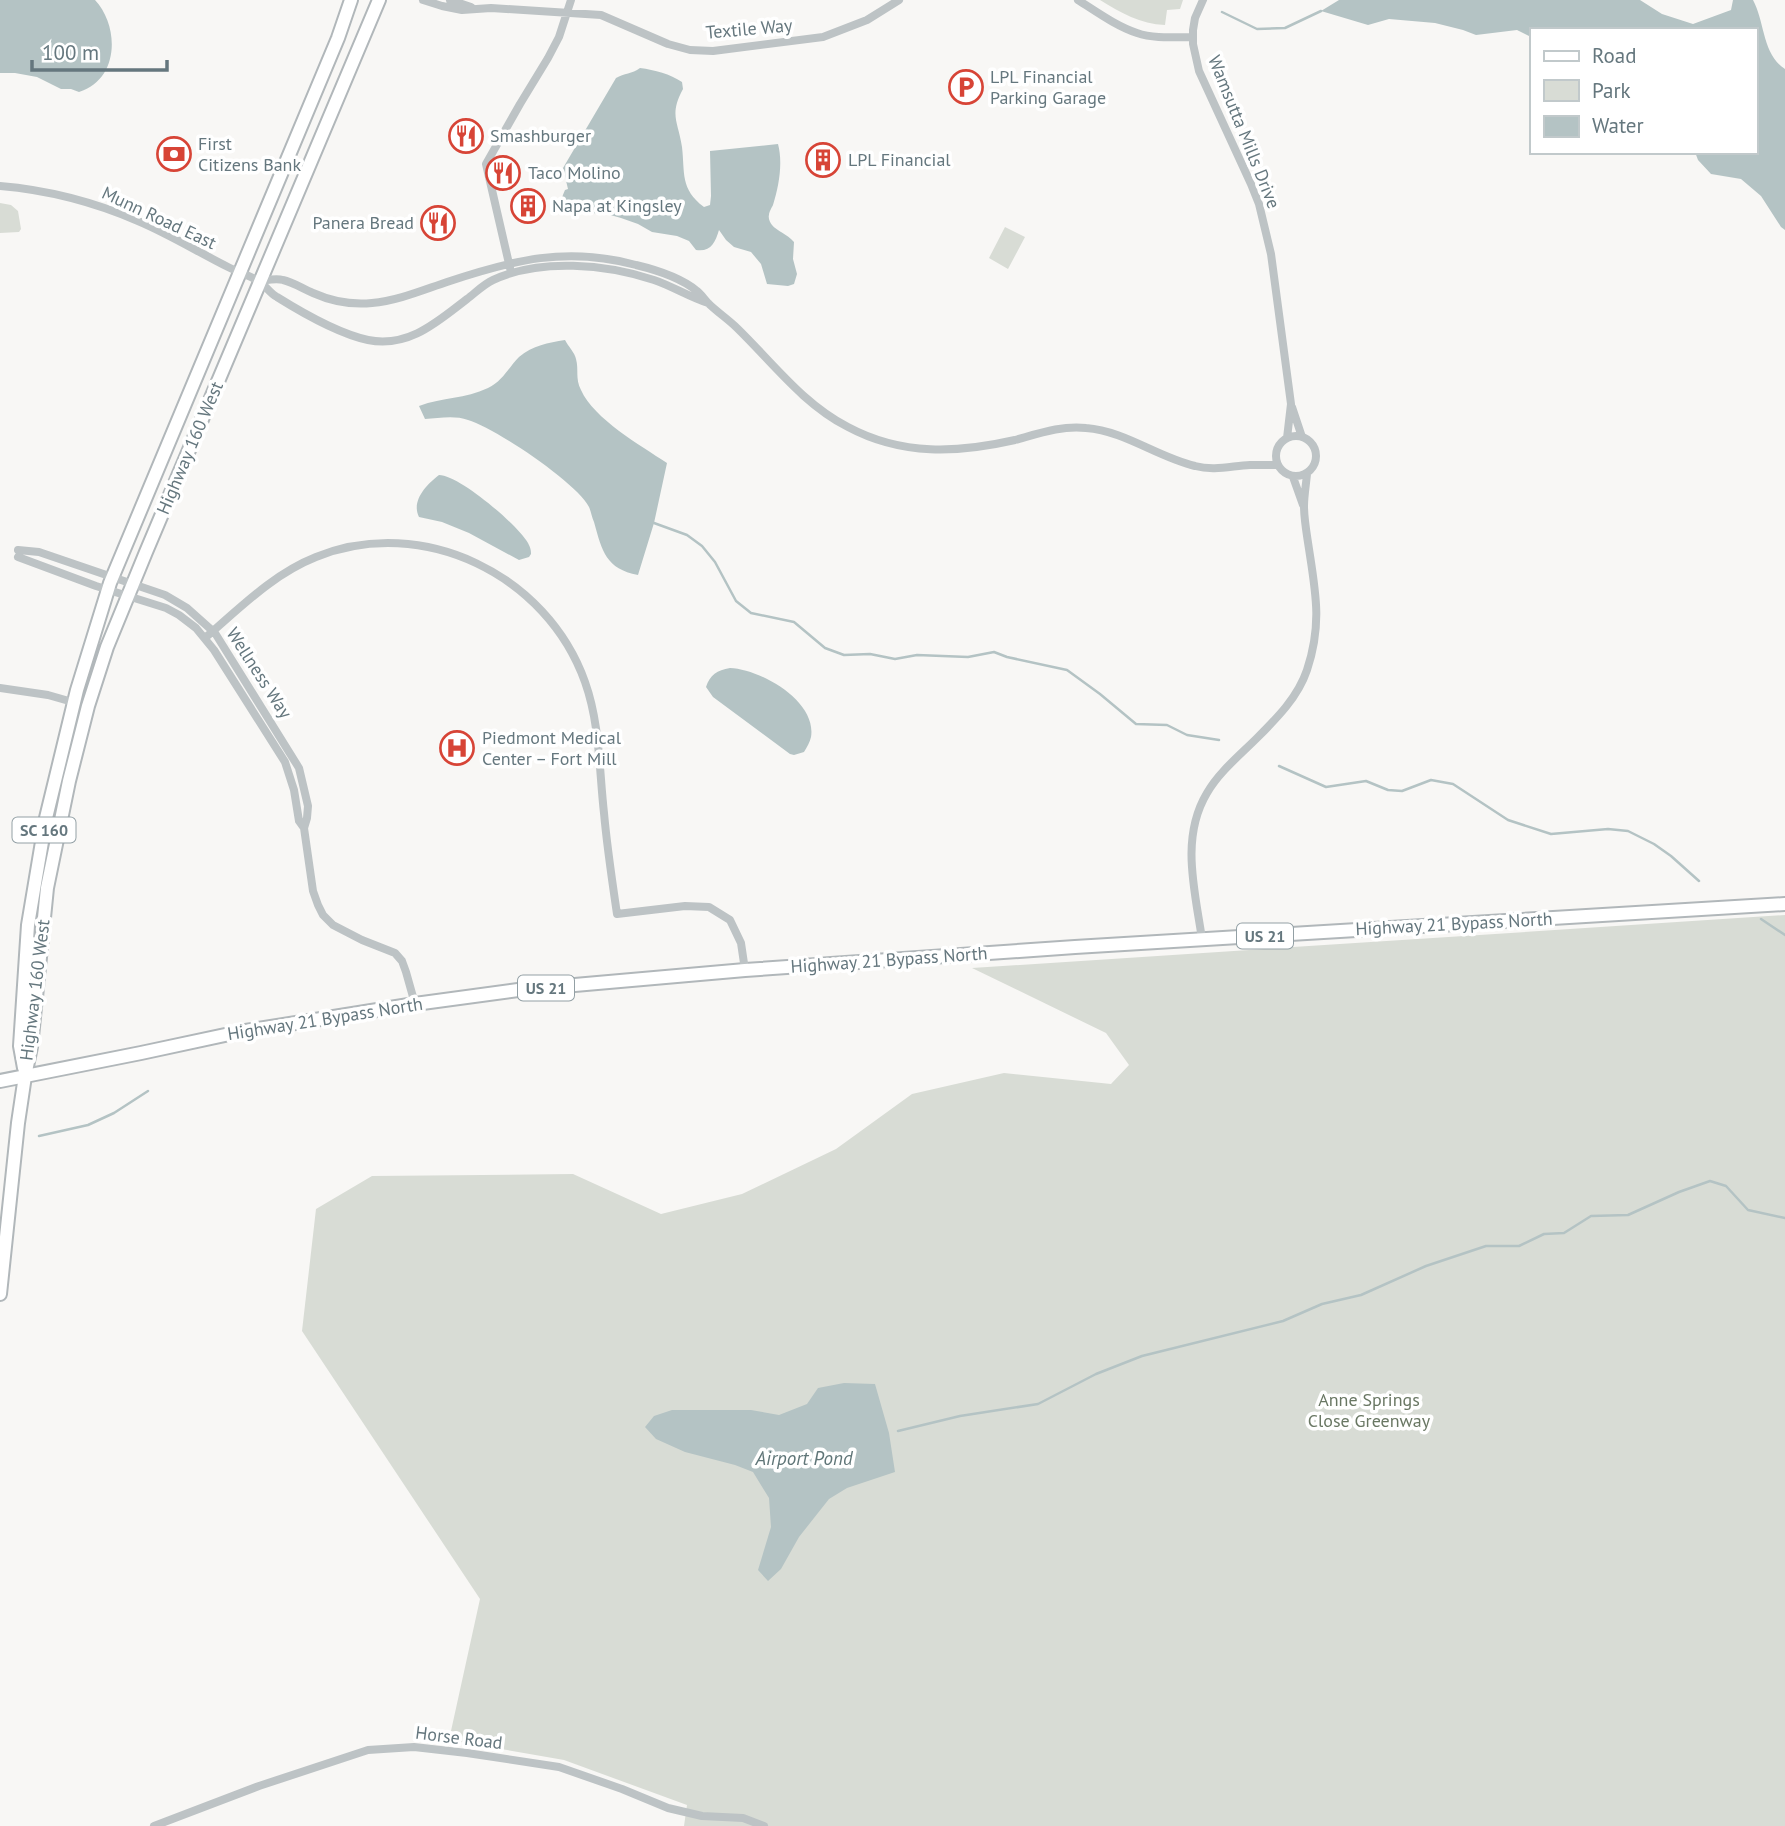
<svg xmlns="http://www.w3.org/2000/svg" width="1785" height="1826" viewBox="0 0 1785 1826" font-family="'PT Sans',sans-serif">
	<style>
		.green { fill: #d8dcd5 }
		.water { fill: #b4c3c4 }
		.lines { fill: none; stroke-linecap: round; stroke-linejoin: round }
		.stream { stroke: #b4c3c4; stroke-width: 2.5 }
		.primary-casing { stroke: #b1b7ba; stroke-width: 16 }
		.minor { stroke: #bdc3c5; stroke-width: 8 }
		.primary { stroke: #fff; stroke-width: 12 }
		.labels { text-anchor: middle; stroke-width: 7; stroke-linejoin: round; paint-order: stroke }
		.shield { fill: #fff; stroke: #93a0a5; stroke-width: 2 }
		.shield-label { font-size: 16px; font-weight: bold; fill: #65777e }
		.street-label { font-size: 18px; fill: #65777e; stroke: #fff }
		.poi-label { font-size: 18px; fill: #65777e; stroke: #fff; text-anchor: start }
		.park-label { font-size: 18px; fill: #697763; stroke: #fff }
		.water-label { font-size: 19px; font-style: italic; fill: #607678; stroke: #fff }
	</style>
	<rect width="100%" height="100%" fill="#f8f7f5"/>
	<!-- green -->
	<path class="green" d="M 1100,0 L 1183,0 L 1180,9 L 1167,10 L 1165,25 C 1140,24 1121,13 1100,0 Z
		M 0,203 L 11,205 L 18,211 L 21,229 L 19,232 L 0,233 Z
		M 1005,227 L 1025,237 L 1008,269 L 989,258 Z
		M 1785,915 L 1785,1826 L 684,1826 L 687,1805 L 564,1760 L 449,1740 L 480,1599 L 302,1331 L 316,1209 L 372,1176 L 573,1174 L 661,1214 L 742,1194 L 836,1149 L 912,1094 L 1004,1073 L 1111,1084 L 1129,1065 L 1106,1033 L 972,968 Z"/>
	<!-- water -->
	<path class="water" d="M 0,0 L 95,0 C 120,27 119,80 79,92 L 71,89 L 61,89 L 37,77 L 15,73 L 0,73 Z
		M 1339,0 L 1640,0 L 1662,14 L 1693,24 L 1731,10 L 1733,0 L 1753,0 C 1765,22 1762,54 1785,69 L 1785,230 L 1781,227 L 1761,196 L 1741,179 L 1711,174 L 1698,160 L 1695,152 L 1755,152 L 1755,30 L 1531,30 L 1531,37 L 1517,30 L 1476,35 L 1463,30 L 1435,23 L 1389,19 L 1368,25 L 1321,11 Z
		M 640,68 C 655,70 670,74 682,82 L 683,89 C 669,115 678,121 682,147 C 685,173 680,189 704,207 L 710,205 L 711,196 L 710,151 L 778,144 C 783,163 779,186 773,205 C 772,207 769,212 769,215 C 768,218 770,223 772,225 C 777,231 787,234 794,242 L 793,259 L 797,274 L 794,284 L 788,286 L 767,284 L 761,264 L 751,252 L 734,247 L 726,240 L 719,230 C 715,243 711,252 696,250 L 689,241 L 677,236 L 652,232 L 638,224 L 621,218 L 607,214 L 591,213 L 568,214 C 560,206 560,201 565,190 L 568,189 L 563,168 L 616,78 C 624,73 632,74 640,68 Z
		M 565,340 C 568,346 575,353 576,359 C 579,370 575,378 581,390 C 594,419 640,445 667,463 L 654,523 L 638,575 C 606,569 602,551 594,522 C 592,518 591,511 589,507 C 577,483 495,428 468,420 C 455,415 439,418 425,419 L 419,406 C 443,397 465,399 488,388 C 503,381 508,368 519,357 C 533,345 548,343 565,340 Z
		M 439,475 C 459,475 518,525 528,543 C 530,547 531,549 531,554 L 529,557 L 519,560 L 469,533 L 442,522 L 419,517 C 411,501 426,485 439,475 Z
		M 730,668 C 760,669 817,701 811,737 C 810,742 807,747 804,752 L 794,755 L 790,754 L 713,697 L 706,687 C 710,675 717,670 730,668 Z
		M 844,1383 L 875,1384 L 889,1433 L 895,1472 L 847,1488 L 829,1499 L 799,1537 L 781,1569 L 768,1581 L 758,1570 L 771,1527 L 769,1498 L 753,1472 L 735,1465 L 685,1452 L 656,1439 L 645,1427 L 654,1416 L 672,1410 L 751,1410 L 779,1415 L 807,1404 L 818,1388 Z"/>
	<g class="lines">
		<!-- stream -->
		<path class="stream" d="M 1222,12 L 1257,29 L 1285,28 L 1321,11
			M 654,523 L 687,535 L 702,546 L 715,562 L 736,601 L 751,613 L 794,622 L 825,648 L 844,655 L 870,654 L 895,659 L 917,655 L 968,657 L 994,652 L 1007,657 L 1067,670 L 1100,694 L 1136,724 L 1167,725 L 1187,735 L 1219,740
			M 1279,766 L 1326,787 L 1366,781 L 1388,790 L 1402,791 L 1431,780 L 1453,784 L 1508,820 L 1551,834 L 1608,829 L 1628,831 L 1654,844 L 1671,856 L 1699,881
			M 1761,919 L 1785,935
			M 39,1136 L 88,1125 L 114,1113 L 148,1091
			M 898,1431 L 960,1416 L 1038,1404 L 1096,1374 L 1142,1356 L 1283,1321 L 1322,1304 L 1361,1295 L 1426,1266 L 1486,1246 L 1519,1246 L 1544,1234 L 1564,1233 L 1591,1216 L 1628,1215 L 1679,1192 L 1710,1181 L 1726,1186 L 1748,1210 L 1785,1218"/>
		<!-- primary casing -->
		<g class="primary-casing">
			<path id="primary" d="M 24,1068 L 20,1046 L 28,925 L 46,818 L 77,690 L 110,583 L 338,38 L 351,0
				M 0,1081 L 141,1053 L 239,1032 L 415,1004 L 518,990 L 745,970 L 1075,947 L 1785,904
				M 0,1294 L 18,1123 L 25,1076 L 31,1047 L 47,888 L 69,781 L 88,706 L 107,647 L 146,552 L 379,0"/>
		</g>
		<!-- minor -->
		<path class="minor" d="M 423,0 L 442,6 L 462,10 L 491,8 L 601,15 L 668,44 L 690,50 L 713,51 L 823,37 L 867,20 L 899,0
			M 450,0 L 471,7
			M 1078,0 C 1097,12 1116,26 1137,33 C 1154,39 1174,37 1193,37
			M 1203,0 L 1195,18 L 1193,30 L 1193,44 L 1199,71 L 1251,184 L 1259,204 L 1271,254 L 1291,404 L 1287,438
			M 0,186 C 48,190 94,202 138,221 C 169,234 198,252 228,267 C 238,272 248,275 257,280 C 265,284 269,293 277,297 C 301,312 340,334 368,340 C 409,348 437,322 467,299 C 475,293 484,284 493,280 C 540,258 606,264 654,280 C 672,286 689,297 708,303
			M 510,268 L 486,164 L 520,104 L 548,58 L 559,37 L 571,0
			M 261,281 C 268,280 276,278 283,280 C 293,282 303,289 313,293 C 331,301 352,305 372,303 C 397,301 423,290 447,282 C 513,260 567,246 636,265 C 657,270 680,277 697,291 C 701,294 704,299 708,303 C 717,312 728,319 737,328 C 773,363 803,404 848,427 C 902,456 958,453 1015,440 C 1037,434 1062,425 1086,428 C 1125,431 1157,457 1195,466 C 1214,471 1231,466 1250,465 C 1259,465 1268,465 1277,465
			M 1292,407 L 1302,437
			M1276 456a20 20 0 1 1 40 0a20 20 0 1 1-40 0Z
			M 1293,477 L 1303,505
			M 18,550 L 39,552 L 165,595 L 187,608 L 215,633 L 299,768 L 308,806 L 307,818 L 304,828 L 313,891 L 318,905 L 323,915 L 333,925 L 362,940 L 395,953 L 402,961 L 406,972 L 415,1004
			M 18,557 L 96,586 L 166,608 L 179,615 L 196,628 L 214,650 L 285,762 L 294,790 L 299,821 L 304,828
			M 205,638 C 240,608 273,574 316,557 C 423,514 547,575 585,682 C 600,724 599,769 604,813 C 607,847 612,880 617,914 L 685,906 L 709,907 L 730,920 L 741,943 L 745,970
			M 0,688 L 48,695 L 76,703
			M 1202,939 C 1195,891 1180,838 1207,793 C 1219,772 1240,755 1257,738 C 1277,718 1298,697 1307,670 C 1322,625 1316,594 1309,549 C 1307,535 1304,520 1304,506 C 1304,496 1306,485 1307,474
			M 154,1826 L 259,1786 L 368,1750 L 414,1747 L 467,1753 L 559,1767 L 622,1789 L 668,1808 L 702,1816 L 743,1818 L 764,1826"/>
		<!-- primary -->
		<use href="#primary" class="primary"/>
	</g>
	<!-- icons -->
	<defs>
		<g id="parking-ring" transform="scale(1.75)"><circle r="9.5" fill="#fff" stroke="#d74436" stroke-width="1.5"/><path d="M-3.5-5.5H1a3.5 3.5 0 0 1 0 7H-1V5.5H-3.5ZM-1-3.4V-.6H.8a1.4 1.4 0 0 0 0-2.8Z" fill="#d74436"/></g>
		<g id="restaurant-ring" transform="scale(1.75)"><circle r="9.5" fill="#fff" stroke="#d74436" stroke-width="1.5"/><path d="M-5-6h1v4h1v-4h1v4h1v-4h1v5L-1.5 .5V6h-2V.5L-5-1ZM5-6V6H3V1.5H1.5Q1.5-4 5-6Z" fill="#d74436"/></g>
		<g id="bank-ring" transform="scale(1.75)"><circle r="9.5" fill="#fff" stroke="#d74436" stroke-width="1.5"/><path d="M-6-4H6V4H-6ZM0-2.3a2.3 2.3 0 1 0 0 4.6a2.3 2.3 0 1 0 0-4.6Z" fill="#d74436"/></g>
		<g id="building-ring" transform="scale(1.75)"><circle r="9.5" fill="#fff" stroke="#d74436" stroke-width="1.5"/><path d="M-4-6H4V6H1V3H-1V6H-4ZM-2.5-4.3h1.7v1.8h-1.7ZM.8-4.3h1.7v1.8H.8ZM-2.5-1h1.7V.8h-1.7ZM.8-1h1.7V.8H.8Z" fill="#d74436"/></g>
		<g id="hospital-ring" transform="scale(1.75)"><circle r="9.5" fill="#fff" stroke="#d74436" stroke-width="1.5"/><path d="M-5-5h3v3.5h4V-5h3V5h-3V1.5h-4V5h-3Z" fill="#d74436"/></g>
	</defs>
	<g fill-rule="evenodd">
		<use href="#parking-ring" x="966" y="87"/>
		<use href="#restaurant-ring" x="466" y="136"/>
		<use href="#bank-ring" x="174" y="154"/>
		<use href="#building-ring" x="823" y="160"/>
		<use href="#restaurant-ring" x="503" y="173"/>
		<use href="#building-ring" x="528" y="206"/>
		<use href="#restaurant-ring" x="438" y="223"/>
		<use href="#hospital-ring" x="457" y="748"/>
	</g>
	<g class="labels">
		<!-- shield labels -->
		<g class="shield">
			<rect x="12.5" y="817.5" width="63" height="25" rx="5"/>
			<rect x="1237" y="923.5" width="56" height="25" rx="5"/>
			<rect x="518" y="975.5" width="56" height="25" rx="5"/>
		</g>
		<g class="shield-label">
			<text x="44" y="836">SC 160</text>
			<text x="1265" y="942">US 21</text>
			<text x="546" y="994">US 21</text>
		</g>
		<!-- street labels -->
		<g class="street-label">
			<text transform="translate(749 29) rotate(-5)" y="6">Textile Way</text>
			<text transform="translate(1244 132) rotate(68)" y="6">Wamsutta Mills Drive</text>
			<text transform="translate(159 218) rotate(25)" y="6">Munn Road East</text>
			<text transform="translate(190 448) rotate(-67)" y="6">Highway 160 West</text>
			<text transform="translate(259 673) rotate(57)" y="6">Wellness Way</text>
			<text transform="translate(1454 924) rotate(-3)" y="6">Highway 21 Bypass North</text>
			<text transform="translate(889 960) rotate(-4)" y="6">Highway 21 Bypass North</text>
			<text transform="translate(35 990) rotate(-83)" y="6">Highway 160 West</text>
			<text transform="translate(325 1019) rotate(-9)" y="6">Highway 21 Bypass North</text>
			<text transform="translate(459 1738) rotate(7)" y="6">Horse Road</text>
		</g>
		<!-- poi labels -->
		<g class="poi-label">
			<text x="990" y="83">LPL Financial<tspan x="990" dy="21">Parking Garage</tspan></text>
			<text x="490" y="142">Smashburger</text>
			<text x="198" y="150">First<tspan x="198" dy="21">Citizens Bank</tspan></text>
			<text x="848" y="166">LPL Financial</text>
			<text x="528" y="179">Taco Molino</text>
			<text x="552" y="212">Napa at Kingsley</text>
			<text x="414" y="229" text-anchor="end">Panera Bread</text>
			<text x="482" y="744">Piedmont Medical<tspan x="482" dy="21">Center – Fort Mill</tspan></text>
		</g>
		<!-- park labels -->
		<g class="park-label">
			<text x="1369" y="1406">Anne Springs<tspan x="1369" dy="21">Close Greenway</tspan></text>
		</g>
		<!-- water labels -->
		<g class="water-label">
			<text x="804" y="1465">Airport Pond</text>
		</g>
	</g>
	<!-- legend -->
	<rect x="1530" y="28" width="228" height="126" fill="#ffffff" stroke="#c1c9cb" stroke-width="2"/>
	<rect x="1544" y="51" width="35" height="10" fill="#ffffff" stroke="#c1c9cb" stroke-width="2"/>
	<text x="1592" y="63" font-size="21" fill="#65777e">Road</text>
	<rect x="1544" y="80" width="35" height="21" fill="#d8dcd5" stroke="#c1c9cb" stroke-width="2"/>
	<text x="1592" y="98" font-size="21" fill="#65777e">Park</text>
	<rect x="1544" y="116" width="35" height="21" fill="#b4c3c4" stroke="#c1c9cb" stroke-width="2"/>
	<text x="1592" y="133" font-size="21" fill="#65777e">Water</text>
	<!-- scale -->
	<path d="M32 60v10h135v-10" fill="none" stroke="#65777e" stroke-width="3.5"/>
	<text x="42" y="60" font-size="21" fill="#65777e" stroke="#ffffff" stroke-width="5" paint-order="stroke">100 m</text>
</svg>
